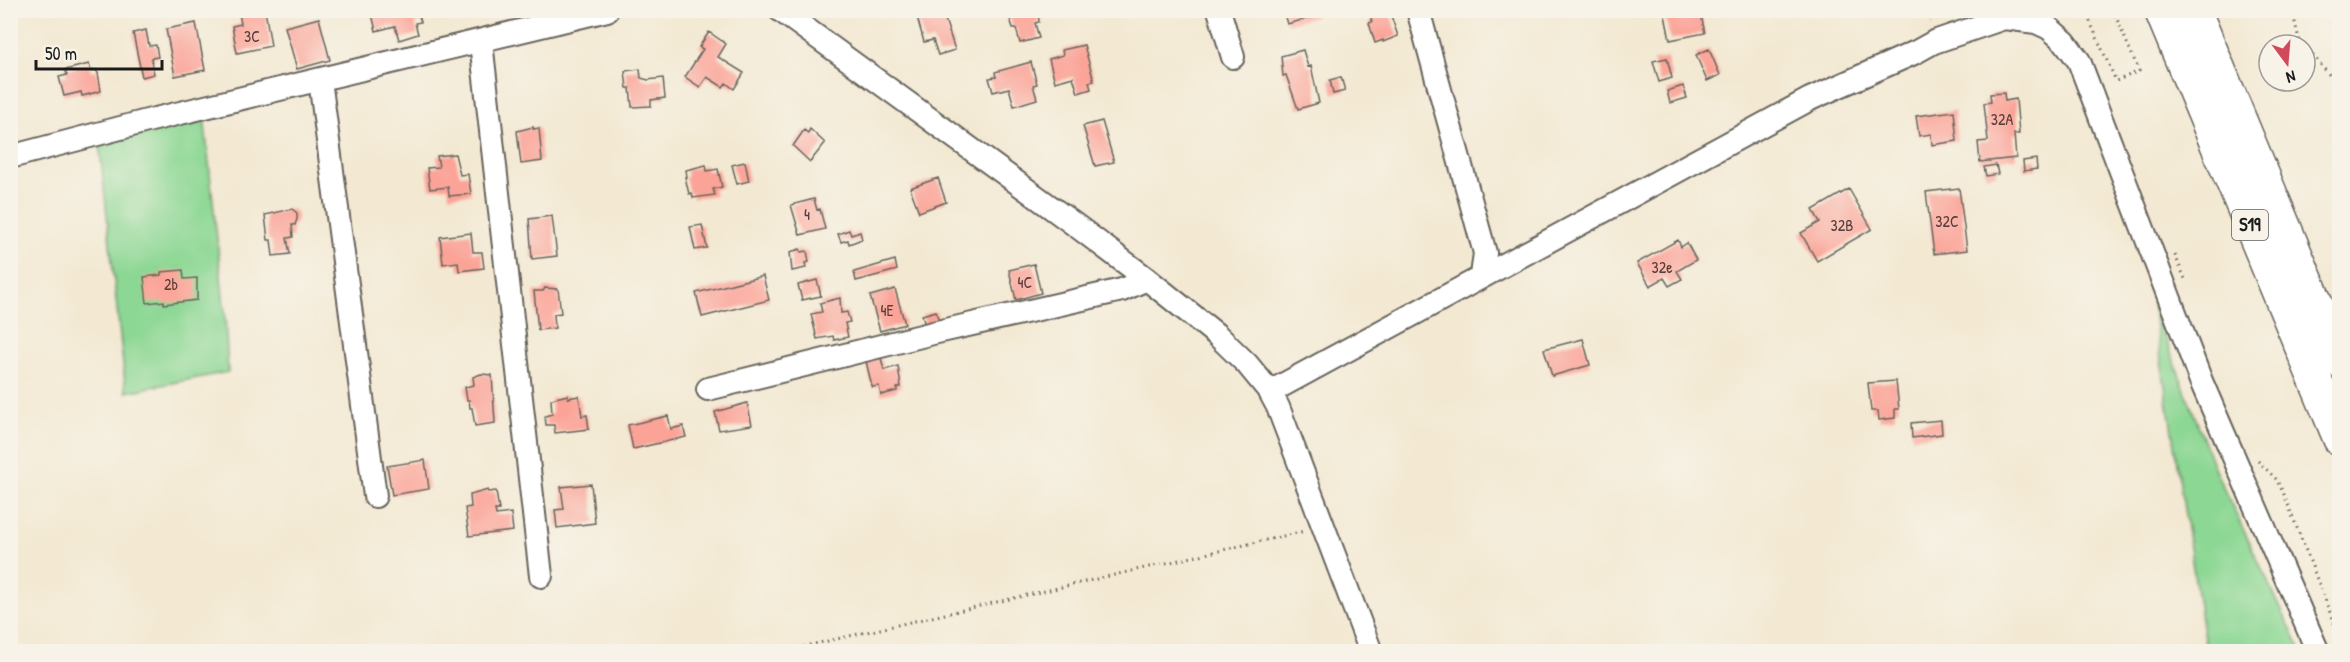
<svg xmlns="http://www.w3.org/2000/svg" width="2350" height="662" viewBox="0 0 2350 662" font-family="'Patrick Hand',sans-serif">
	<style>
		.green { fill: #8bd793; stroke: #547a58; stroke-width: 1.5 }
		.building { fill: #fba397 }
		.lines { fill: none; stroke-linecap: round; stroke-linejoin: round }
		.minor-casing { stroke: #67645c; stroke-width: 26 }
		.highway-casing { stroke: #67645c; stroke-width: 36 }
		.path { stroke: #67645c; stroke-width: 3; stroke-dasharray: 1.5 4.5; stroke-linecap: butt }
		.minor { stroke: #fff; stroke-width: 22 }
		.highway { stroke: #fff; stroke-width: 33 }
		.labels { text-anchor: middle; stroke-width: 4.5; stroke-linejoin: round; paint-order: stroke }
		.number-label { font-size: 16px; fill: #543e3b }
		.shield { fill: #f7f3e8; stroke: #5e5c59; stroke-width: 1.5 }
		.shield-label { font-size: 18px; font-weight: bold; fill: #1c1c1c }
	</style>
	<rect width="100%" height="100%" fill="#f7f3e8"/>
	<filter id="ink" filterUnits="userSpaceOnUse"><feTurbulence type="fractalNoise" baseFrequency=".0167" numOctaves="2"/><feDisplacementMap in="SourceGraphic" scale="12" xChannelSelector="R" yChannelSelector="G"/><feConvolveMatrix kernelMatrix="1 2 1 2 8 2 1 2 1" color-interpolation-filters="sRGB"/></filter>
	<filter id="wash" filterUnits="userSpaceOnUse"><feTurbulence type="fractalNoise" baseFrequency=".008" numOctaves="4" result="noise"/><feDisplacementMap in="SourceGraphic" scale="24" xChannelSelector="R" yChannelSelector="G"/><feGaussianBlur stdDeviation="1.35" result="paint"/><feColorMatrix in="noise" values="0 0 0 0 0 0 0 0 0 0 0 0 0 0 0 0 0 1.4 0 .05"/><feComposite in="paint" operator="in"/></filter>
	<g filter="url(#wash)">
		<rect width="100%" height="100%" fill="#f3e9d3"/>
		<!-- green -->
		<path class="green" d="M 204,116 L 225,315 L 228,372 L 126,392 L 99,141 Z
			M 2152,302 L 2215,470 L 2301,651 L 2206,651 Z"/>
		<g id="blocks">
			<!-- building -->
			<path class="building" d="M 252,10 L 265,10 L 271,46 L 237,53 L 232,26 L 241,24 L 239,13 Z
				M 371,10 L 431,10 L 432,12 L 419,16 L 421,22 L 415,23 L 418,34 L 399,40 L 395,26 L 376,31 Z
				M 915,10 L 942,10 L 955,50 L 938,55 L 933,40 L 924,42 Z
				M 1000,10 L 1038,10 L 1039,22 L 1035,23 L 1039,38 L 1020,43 L 1016,28 L 1013,28 L 1009,16 L 1002,18 Z
				M 1283,10 L 1316,10 L 1317,16 L 1287,24 Z
				M 1369,10 L 1389,10 L 1398,36 L 1383,42 L 1383,40 L 1375,43 L 1369,23 L 1372,22 Z
				M 1664,10 L 1700,10 L 1705,33 L 1670,40 Z
				M 319,18 L 330,60 L 297,69 L 285,27 Z
				M 196,23 L 205,70 L 175,76 L 166,29 Z
				M 146,30 L 149,46 L 156,45 L 158,57 L 151,58 L 154,74 L 142,77 L 133,33 Z
				M 709,32 L 726,44 L 718,57 L 744,73 L 734,89 L 726,83 L 723,87 L 707,77 L 700,87 L 685,77 L 703,49 L 699,47 Z
				M 1084,45 L 1094,81 L 1089,82 L 1091,89 L 1078,93 L 1073,77 L 1055,82 L 1049,59 L 1063,55 L 1062,50 Z
				M 1709,49 L 1720,75 L 1707,81 L 1696,55 Z
				M 1303,50 L 1308,67 L 1311,66 L 1319,103 L 1298,109 L 1286,75 L 1283,76 L 1281,56 Z
				M 1667,58 L 1672,78 L 1659,82 L 1653,61 Z
				M 1031,62 L 1037,84 L 1033,85 L 1037,99 L 1014,106 L 1009,88 L 993,92 L 989,78 L 996,77 L 995,72 Z
				M 89,64 L 91,71 L 96,70 L 98,73 L 101,91 L 82,96 L 81,92 L 64,96 L 59,77 L 67,75 L 65,70 Z
				M 640,69 L 641,78 L 648,80 L 663,78 L 665,98 L 651,100 L 651,106 L 632,107 L 630,88 L 627,88 L 625,71 Z
				M 1341,77 L 1345,91 L 1333,94 L 1330,80 Z
				M 1683,86 L 1687,98 L 1670,103 L 1667,91 Z
				M 2004,93 L 2005,101 L 2016,99 L 2019,134 L 2014,134 L 2016,158 L 1980,162 L 1978,142 L 1988,141 L 1984,103 L 1991,102 L 1990,94 Z
				M 1954,111 L 1957,141 L 1932,145 L 1931,134 L 1919,136 L 1916,116 Z
				M 1102,121 L 1114,162 L 1095,166 L 1083,126 Z
				M 533,127 L 533,129 L 539,128 L 542,161 L 521,164 L 517,131 Z
				M 810,129 L 825,143 L 810,162 L 793,146 L 804,130 L 808,133 Z
				M 455,154 L 460,175 L 468,174 L 471,194 L 449,196 L 448,187 L 430,189 L 427,168 L 439,167 L 437,156 Z
				M 2036,159 L 2037,169 L 2024,171 L 2023,161 Z
				M 745,162 L 749,181 L 737,184 L 732,165 Z
				M 706,165 L 707,171 L 718,169 L 722,187 L 713,189 L 715,195 L 693,198 L 692,193 L 689,194 L 685,177 L 687,177 L 686,170 Z
				M 1996,165 L 1998,174 L 1986,176 L 1984,167 Z
				M 938,178 L 946,202 L 919,212 L 910,188 Z
				M 1959,188 L 1967,250 L 1934,254 L 1926,192 Z
				M 1849,189 L 1872,229 L 1817,261 L 1801,233 L 1820,222 L 1813,210 Z
				M 814,199 L 817,210 L 820,209 L 825,229 L 800,235 L 791,205 Z
				M 292,209 L 297,213 L 297,219 L 295,225 L 292,225 L 293,237 L 287,238 L 290,254 L 273,256 L 271,240 L 268,240 L 265,215 Z
				M 552,216 L 557,256 L 532,259 L 529,219 Z
				M 702,225 L 707,248 L 695,250 L 690,227 Z
				M 849,230 L 851,235 L 860,232 L 862,239 L 849,244 L 848,240 L 841,242 L 838,234 Z
				M 471,233 L 473,252 L 482,252 L 484,268 L 459,271 L 458,262 L 443,264 L 440,237 Z
				M 1678,240 L 1681,247 L 1687,243 L 1696,260 L 1677,271 L 1682,279 L 1669,286 L 1664,278 L 1650,286 L 1637,263 Z
				M 800,249 L 801,252 L 807,251 L 809,262 L 805,263 L 806,268 L 792,271 L 790,252 Z
				M 895,260 L 897,270 L 856,281 L 854,272 Z
				M 1034,264 L 1041,293 L 1016,300 L 1009,270 Z
				M 183,270 L 184,279 L 197,278 L 197,300 L 164,304 L 164,301 L 147,303 L 144,277 L 161,275 L 161,272 Z
				M 763,276 L 769,300 L 702,317 L 696,293 Z
				M 817,280 L 821,296 L 802,300 L 798,285 Z
				M 545,288 L 558,289 L 561,313 L 554,314 L 555,328 L 538,330 L 534,291 L 543,291 Z
				M 895,289 L 905,324 L 880,331 L 870,296 Z
				M 840,298 L 841,313 L 847,312 L 850,322 L 845,323 L 848,337 L 834,340 L 833,336 L 817,339 L 811,314 L 822,312 L 820,303 Z
				M 936,311 L 939,321 L 925,325 L 922,315 Z
				M 1583,339 L 1590,365 L 1552,376 L 1544,349 Z
				M 881,358 L 884,370 L 898,366 L 901,387 L 897,388 L 897,391 L 881,395 L 879,386 L 872,387 L 866,361 Z
				M 481,374 L 492,375 L 495,423 L 475,426 L 472,408 L 470,408 L 469,400 L 467,400 L 465,387 L 474,385 L 473,377 Z
				M 1896,381 L 1899,409 L 1895,409 L 1895,418 L 1879,420 L 1878,411 L 1871,411 L 1868,383 Z
				M 568,395 L 568,398 L 579,396 L 582,416 L 587,415 L 589,429 L 555,433 L 554,425 L 546,425 L 545,416 L 552,414 L 551,399 Z
				M 747,403 L 752,425 L 719,430 L 715,412 Z
				M 668,416 L 671,429 L 683,426 L 686,437 L 633,449 L 628,425 Z
				M 1941,420 L 1942,434 L 1912,438 L 1911,423 Z
				M 425,460 L 429,489 L 392,495 L 387,466 Z
				M 591,484 L 595,523 L 557,528 L 555,510 L 564,509 L 561,487 Z
				M 488,490 L 488,492 L 496,491 L 499,510 L 495,510 L 496,515 L 511,513 L 513,531 L 469,536 L 465,508 L 471,507 L 470,495 Z"/>
		</g>
	</g>
	<g filter="url(#ink)">
		<use href="#blocks" fill-opacity="0" stroke="#67645c" stroke-width="1.5"/>
		<g class="lines">
			<!-- minor casing -->
			<g class="minor-casing">
				<path id="minor" d="M 780,10 L 1078,227 L 1147,279 L 1217,335 L 1247,364 L 1270,392 L 1278,407 L 1371,652
					M 1219,10 L 1233,57
					M 1418,10 L 1485,253 L 1482,276
					M 481,42 L 541,576
					M 320,80 L 375,496
					M 10,157 L 147,121 L 607,10
					M 708,389 L 933,333 L 1122,290 L 1147,279
					M 1270,392 L 1810,99 L 1916,52 L 1934,42 L 2004,18 L 2036,22 L 2049,28 L 2065,42 L 2079,61 L 2201,381 L 2318,652"/>
			</g>
			<!-- highway casing -->
			<g class="highway-casing">
				<path id="highway" d="M 2161,10 L 2340,439
					M 2194,10 L 2340,361"/>
			</g>
			<!-- path -->
			<path class="path" d="M 1928,10 L 1930,22
				M 2085,10 L 2116,81 L 2139,71 L 2113,10
				M 2292,10 L 2299,39 L 2304,45
				M 2305,46 L 2332,78 L 2340,99
				M 2175,255 L 2185,279
				M 2258,461 L 2276,479 L 2283,492 L 2340,638
				M 780,652 L 1305,531"/>
			<!-- minor -->
			<use href="#minor" class="minor"/>
			<!-- highway -->
			<use href="#highway" class="highway"/>
		</g>
	</g>
	<g class="labels">
		<!-- number labels -->
		<g class="number-label">
			<text x="252" y="42">3C</text>
			<text x="2002" y="125">32A</text>
			<text x="807" y="220">4</text>
			<text x="1947" y="227">32C</text>
			<text x="1842" y="231">32B</text>
			<text x="1662" y="273">32e</text>
			<text x="1025" y="288">4C</text>
			<text x="171" y="290">2b</text>
			<text x="887" y="316">4E</text>
		</g>
		<!-- shield labels -->
		<rect class="shield" x="2232" y="210" width="36" height="30" rx="4.5"/>
		<g class="shield-label">
			<text x="2250" y="231">S19</text>
		</g>
	</g>
	<!-- margin -->
	<rect width="2350" height="662" fill="none" stroke="#f7f3e8" stroke-width="36"/>
	<!-- north arrow -->
	<g transform="translate(2287 63) rotate(164)"><circle r="28" fill="#f7f3e8" stroke="#9f9d96" stroke-width="1.5"/>
	<path d="M0-4.5L10 22L0 15L-10 22Z" fill="#d1495b"/>
	<text y="-9" font-size="16" font-weight="bold" text-anchor="middle" fill="#1c1c1c">N</text>
	</g>
	<!-- scale -->
	<path d="M36 60v9h126v-9" fill="none" stroke="#1c1c1c" stroke-width="3"/>
	<text x="45" y="60" font-size="18" fill="#1c1c1c" stroke="#f7f3e8" stroke-width="4.5" paint-order="stroke">50 m</text>
</svg>
